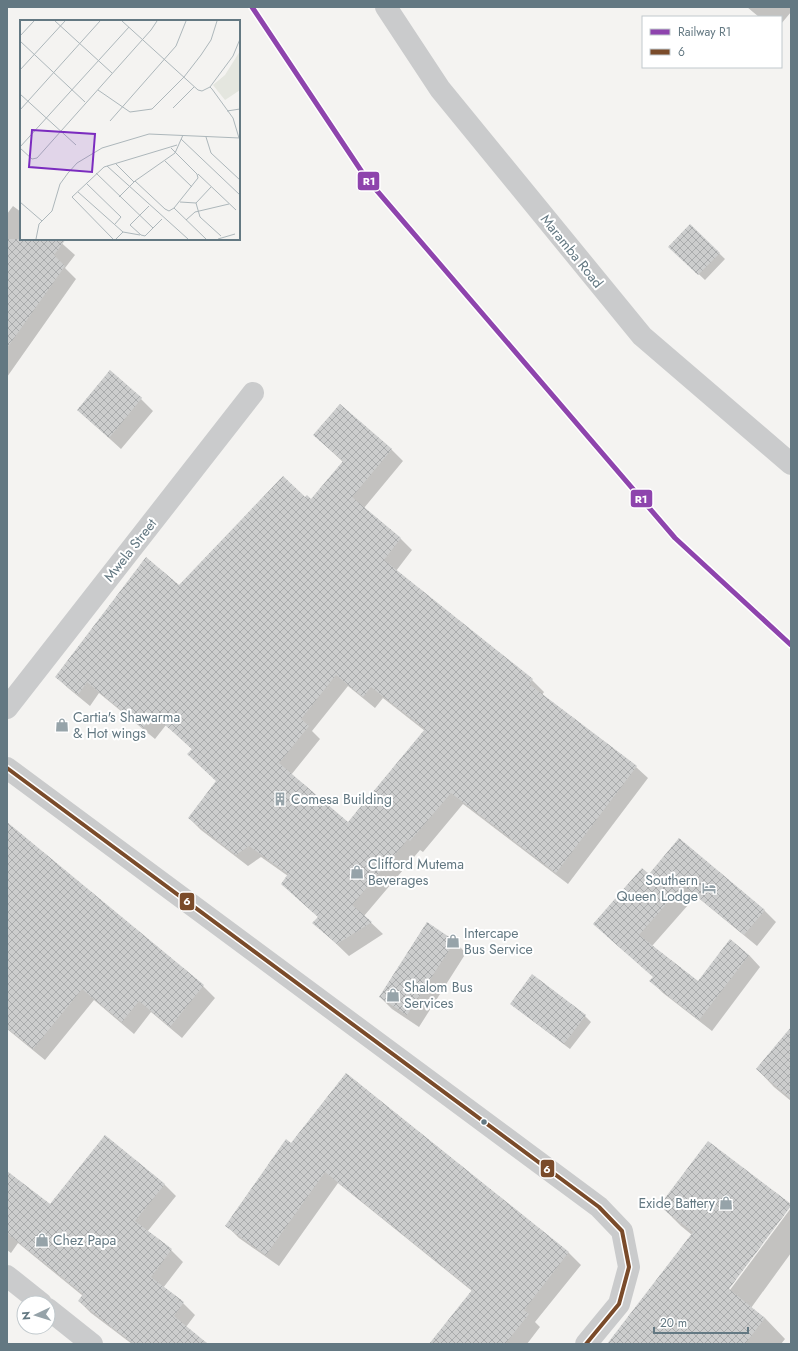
<svg xmlns="http://www.w3.org/2000/svg" width="798" height="1351" viewBox="0 0 798 1351" font-family="Jost,sans-serif">
	<style>
		.shadow { fill: #0003; fill-rule: evenodd }
		.building { fill: url(#building-cross-hatch); fill-rule: evenodd }
		.lines { fill: none; stroke-linecap: round; stroke-linejoin: round }
		.street { stroke: #cacbcc; stroke-width: 22 }
		.bus-1-casing { stroke: #fff; stroke-width: 7 }
		.bus-1 { stroke: #7a4b2a; stroke-width: 4 }
		.rail-1-casing { stroke: #fff; stroke-width: 8 }
		.rail-1 { stroke: #8e44ad; stroke-width: 5 }
		.bus-dot { fill: #637882; stroke: #fff; stroke-width: 1.5 }
		.labels { text-anchor: middle; stroke-width: 4; stroke-linejoin: round; paint-order: stroke }
		.street-label { font-size: 14px; fill: #637882; stroke: #fff }
		.poi-label { font-size: 14px; fill: #637882; stroke: #fff; text-anchor: start }
		.inset-road { fill: none; stroke: #adb7bb; stroke-width: 1 }
		.view { fill: #7b2cbf; fill-opacity: 0.15; stroke: #7b2cbf; stroke-width: 2 }
		.inset-edge { fill: none; stroke: #637882; stroke-width: 2 }
		.line-badge { stroke: #fff; stroke-width: 1.5 }
		.badge-label { font-size: 11px; text-anchor: middle; font-weight: bold; fill: #fff }
	</style>
	<defs>
		<pattern id="building-cross-hatch" width="8" height="8" patternUnits="userSpaceOnUse"><rect width="8" height="8" fill="#cccdcd"/><path d="M0 0l8 8M0 8l8-8" fill="none" stroke="#a9abac"/></pattern>
	</defs>
	<rect width="100%" height="100%" fill="#f4f3f1"/>
	<!-- shadow -->
	<path class="shadow" d="M 747,7 L 791,7 L 791,12 L 781,24 L 781,17 L 759,17 Z
		M 13,206 L 21,212 L 21,239 L 57,239 L 75,255 L 65,268 L 76,279 L 7,377 L 7,214 Z
		M 690,225 L 725,259 L 705,280 L 670,247 Z
		M 141,399 L 153,411 L 121,449 L 78,410 Z
		M 314,435 L 391,449 L 403,461 L 364,508 L 401,539 L 412,550 L 396,571 L 532,680 L 544,692 L 542,695 L 636,767 L 648,778 L 568,884 L 463,804 L 423,852 L 420,850 L 364,916 L 383,934 L 349,956 L 326,934 L 319,918 L 288,876 L 261,857 L 248,866 L 201,830 L 189,818 L 217,781 L 193,750 L 166,725 L 155,739 L 99,693 L 90,706 L 68,688 L 56,677 L 180,587 L 305,498 L 311,501 L 343,462 ZM 348,686 L 375,708 L 383,698 L 425,731 L 348,823 L 291,775 L 320,739 L 312,731 Z
		M 7,824 L 203,986 L 215,998 L 182,1038 L 151,1012 L 134,1034 L 94,1000 L 45,1060 L 7,1029 Z
		M 679,840 L 764,910 L 776,922 L 757,946 L 696,896 L 652,946 L 699,982 L 749,955 L 760,967 L 712,1031 L 663,993 L 651,981 L 654,977 L 607,936 L 649,876 Z
		M 454,941 L 466,953 L 419,1027 L 392,1009 L 380,997 Z
		M 511,1004 L 585,1016 L 591,1022 L 570,1049 L 517,1009 Z
		M 791,1029 L 791,1101 L 774,1087 L 757,1069 Z
		M 347,1074 L 569,1253 L 581,1265 L 535,1322 L 540,1327 L 527,1344 L 446,1344 L 472,1291 L 338,1183 L 279,1266 L 239,1238 L 227,1226 Z
		M 7,1172 L 51,1205 L 164,1184 L 176,1196 L 147,1232 L 171,1250 L 183,1262 L 163,1288 L 183,1303 L 195,1315 L 186,1327 L 206,1344 L 132,1344 L 91,1313 L 79,1301 L 83,1296 L 18,1243 L 11,1253 L 7,1250 Z
		M 791,1205 L 791,1207 L 789,1207 L 725,1293 L 727,1294 L 791,1208 L 791,1253 L 751,1308 L 765,1318 L 785,1339 L 781,1344 L 608,1344 L 692,1235 L 681,1226 L 661,1206 Z"/>
	<!-- building -->
	<path class="building" d="M 690,224 L 720,253 L 698,275 L 668,247 Z
		M 7,239 L 66,239 L 54,255 L 65,266 L 7,348 Z
		M 110,370 L 142,398 L 109,438 L 77,410 Z
		M 340,404 L 392,449 L 352,497 L 401,538 L 384,560 L 533,679 L 529,684 L 637,766 L 556,873 L 451,793 L 410,841 L 408,839 L 352,905 L 372,922 L 337,944 L 312,923 L 318,917 L 281,884 L 288,874 L 249,846 L 236,855 L 188,818 L 216,781 L 187,754 L 192,749 L 154,715 L 143,728 L 87,682 L 78,695 L 55,677 L 146,557 L 179,585 L 283,476 L 305,497 L 307,495 L 311,499 L 343,461 L 313,435 ZM 336,675 L 363,697 L 371,687 L 425,729 L 348,822 L 279,763 L 309,726 L 301,719 Z
		M 7,822 L 204,985 L 170,1027 L 139,1001 L 122,1022 L 82,989 L 33,1049 L 7,1028 Z
		M 679,838 L 765,910 L 744,935 L 683,885 L 639,935 L 698,981 L 730,939 L 749,955 L 699,1020 L 649,981 L 653,977 L 593,924 L 642,868 L 649,874 Z
		M 427,922 L 455,941 L 407,1015 L 379,997 Z
		M 532,974 L 586,1015 L 564,1044 L 510,1004 Z
		M 791,1027 L 791,1099 L 756,1069 Z
		M 346,1073 L 569,1252 L 524,1310 L 529,1314 L 505,1344 L 429,1344 L 472,1290 L 325,1172 L 266,1255 L 225,1226 L 286,1139 L 291,1143 Z
		M 105,1135 L 165,1184 L 135,1221 L 172,1249 L 151,1277 L 184,1302 L 174,1316 L 208,1344 L 134,1344 L 78,1301 L 83,1294 L 7,1233 L 7,1171 L 50,1204 Z
		M 708,1141 L 791,1204 L 791,1206 L 729,1289 L 765,1318 L 745,1344 L 607,1344 L 693,1232 L 659,1206 Z"/>
	<g class="lines">
		<!-- street -->
		<path class="street" d="M 386,7 L 440,89 L 642,336 L 791,464
			M 7,708 L 253,393
			M 7,768 L 599,1207 L 622,1231 L 629,1267 L 619,1304 L 586,1344
			M 7,1276 L 41,1303
			M 48,1309 L 92,1344"/>
		<!-- bus-1 casing -->
		<g class="bus-1-casing">
			<path id="bus-1" d="M 7,768 L 599,1207 L 622,1231 L 629,1267 L 619,1304 L 586,1344"/>
		</g>
		<!-- bus-1 -->
		<use href="#bus-1" class="bus-1"/>
		<!-- rail-1 casing -->
		<g class="rail-1-casing">
			<path id="rail-1" d="M 252,7 L 366,178 L 675,538 L 791,645"/>
		</g>
		<!-- rail-1 -->
		<use href="#rail-1" class="rail-1"/>
	</g>
	<!-- icons -->
	<defs>
		<g id="shop-bare" transform="scale(1.08)"><path d="M-5-2.5h2.3a2.7 3.5 0 0 1 5.4 0H5L5.5 6h-11ZM-1.5-2.5h3a1.5 2.3 0 0 0-3 0Z" fill="#96a3a9" stroke="#fff" stroke-width="2.5" paint-order="stroke"/></g>
		<g id="building-bare" transform="scale(1.08)"><path d="M-4-6H4V6H1V3H-1V6H-4ZM-2.5-4.3h1.7v1.8h-1.7ZM.8-4.3h1.7v1.8H.8ZM-2.5-1h1.7V.8h-1.7ZM.8-1h1.7V.8H.8Z" fill="#96a3a9" stroke="#fff" stroke-width="2.5" paint-order="stroke"/></g>
		<g id="hotel-bare" transform="scale(1.08)"><path d="M-6-4.5h1.5V1H6V5H4.5V3h-9V5H-6ZM-4 0a1.8 1.8 0 1 1 3.6 0ZM.5 0V-2.5h3Q6-2.5 6 0Z" fill="#96a3a9" stroke="#fff" stroke-width="2.5" paint-order="stroke"/></g>
	</defs>
	<g fill-rule="evenodd">
		<use href="#shop-bare" x="62" y="725"/>
		<use href="#building-bare" x="280" y="799"/>
		<use href="#shop-bare" x="357" y="872"/>
		<use href="#hotel-bare" x="709" y="888"/>
		<use href="#shop-bare" x="453" y="941"/>
		<use href="#shop-bare" x="393" y="995"/>
		<use href="#shop-bare" x="726" y="1203"/>
		<use href="#shop-bare" x="42" y="1240"/>
	</g>
	<!-- markers -->
	<circle class="bus-dot" cx="484" cy="1122" r="3.5"/>
	<g class="labels">
		<!-- street labels -->
		<g class="street-label">
			<text transform="translate(572 251) rotate(51)" y="5">Maramba Road</text>
			<text transform="translate(130 550) rotate(-52)" y="5">Mwela Street</text>
		</g>
		<!-- poi labels -->
		<g class="poi-label">
			<text x="73" y="722">Cartia's Shawarma<tspan x="73" dy="16">&amp; Hot wings</tspan></text>
			<text x="291" y="804">Comesa Building</text>
			<text x="368" y="869">Clifford Mutema<tspan x="368" dy="16">Beverages</tspan></text>
			<text x="698" y="885" text-anchor="end">Southern<tspan x="698" dy="16">Queen Lodge</tspan></text>
			<text x="464" y="938">Intercape<tspan x="464" dy="16">Bus Service</tspan></text>
			<text x="404" y="992">Shalom Bus<tspan x="404" dy="16">Services</tspan></text>
			<text x="715" y="1208" text-anchor="end">Exide Battery</text>
			<text x="53" y="1245">Chez Papa</text>
		</g>
	</g>
	<!-- overview -->
	<g transform="translate(20 20)">
		<rect width="220" height="220" fill="#f4f3f1"/>
		<path d="M 220,31 L 220,70 L 205,80 L 193,65 L 205,55 Z" fill="#e4e6df"/>
		<path class="inset-road" d="M 35,1 L 92,53M 102,1 L 178,70 L 182,71 L 190,67 L 192,69 L 213,98 L 219,118M 0,16 L 14,1M 0,21 L 65,82M 0,50 L 45,1M 190,67 L 213,36 L 220,19M 78,70 L 110,92 L 132,89 L 164,57 L 181,35 L 191,20 L 197,1M 0,74 L 56,125M 153,88 L 174,67M 0,90 L 80,1M 207,91 L 220,89M 90,101 L 156,26 L 166,1M 186,117 L 191,133 L 220,160M 161,119 L 220,175M 0,127 L 109,7M 0,128 L 12,139 L 17,138 L 131,10 L 137,1M 145,141 L 172,167M 96,144 L 114,162M 87,146 L 168,219M 76,153 L 133,208M 178,154 L 216,190M 115,161 L 145,189 L 149,191 L 154,188 L 178,158 L 177,154 L 151,128M 66,163 L 101,197 L 95,204M 191,167 L 176,183 L 180,197 L 201,216M 58,172 L 103,212 L 96,219M 99,177 L 115,161 L 155,133 L 163,115M 0,182 L 22,201M 160,182 L 176,183M 129,186 L 110,205 L 121,215 L 125,216 L 142,199M 154,188 L 186,219M 166,200 L 175,192 L 209,184M 103,212 L 120,215M 16,219 L 19,204 L 32,191 L 40,164 L 48,153 L 57,143 L 82,128 L 129,114 L 220,118M 93,219 L 52,177 L 84,147 L 157,125M 198,219 L 215,214"/>
		<path class="view" d="M 12,110 L 75,114 L 72,152 L 9,147 Z"/>
		<rect width="220" height="220" class="inset-edge"/>
	</g>
	<g class="line-badge">
		<rect x="357" y="171" width="23" height="20" rx="4" fill="#8e44ad"/>
		<rect x="630" y="489" width="23" height="19" rx="4" fill="#8e44ad"/>
		<rect x="179" y="892" width="16" height="19" rx="4" fill="#7a4b2a"/>
		<rect x="540" y="1159" width="15" height="19" rx="4" fill="#7a4b2a"/>
	</g>
	<g class="badge-label">
		<text x="369" y="185">R1</text>
		<text x="641" y="503">R1</text>
		<text x="187" y="905">6</text>
		<text x="547" y="1173">6</text>
	</g>
	<!-- border -->
	<rect width="798" height="1351" fill="none" stroke="#637882" stroke-width="16"/>
	<!-- legend -->
	<rect x="642" y="16" width="140" height="52" fill="#ffffff" stroke="#c1c9cd"/>
	<rect x="650" y="29" width="20" height="6" fill="#8e44ad" stroke="#c1c9cd"/>
	<text x="678" y="36" font-size="12" fill="#637882">Railway R1</text>
	<rect x="650" y="49" width="20" height="6" fill="#7a4b2a" stroke="#c1c9cd"/>
	<text x="678" y="56" font-size="12" fill="#637882">6</text>
	<!-- north arrow -->
	<g transform="translate(36 1315) rotate(266)"><circle r="19" fill="#ffffff" stroke="#c1c9cd"/>
	<path d="M0-3L7 15L0 10L-7 15Z" fill="#96a3a9"/>
	<text y="-6" font-size="11" font-weight="bold" text-anchor="middle" fill="#637882">N</text>
	</g>
	<!-- scale -->
	<path d="M654 1327v6h94v-6" fill="none" stroke="#637882" stroke-width="2"/>
	<text x="660" y="1327" font-size="12" fill="#637882" stroke="#ffffff" stroke-width="3" paint-order="stroke">20 m</text>
</svg>
